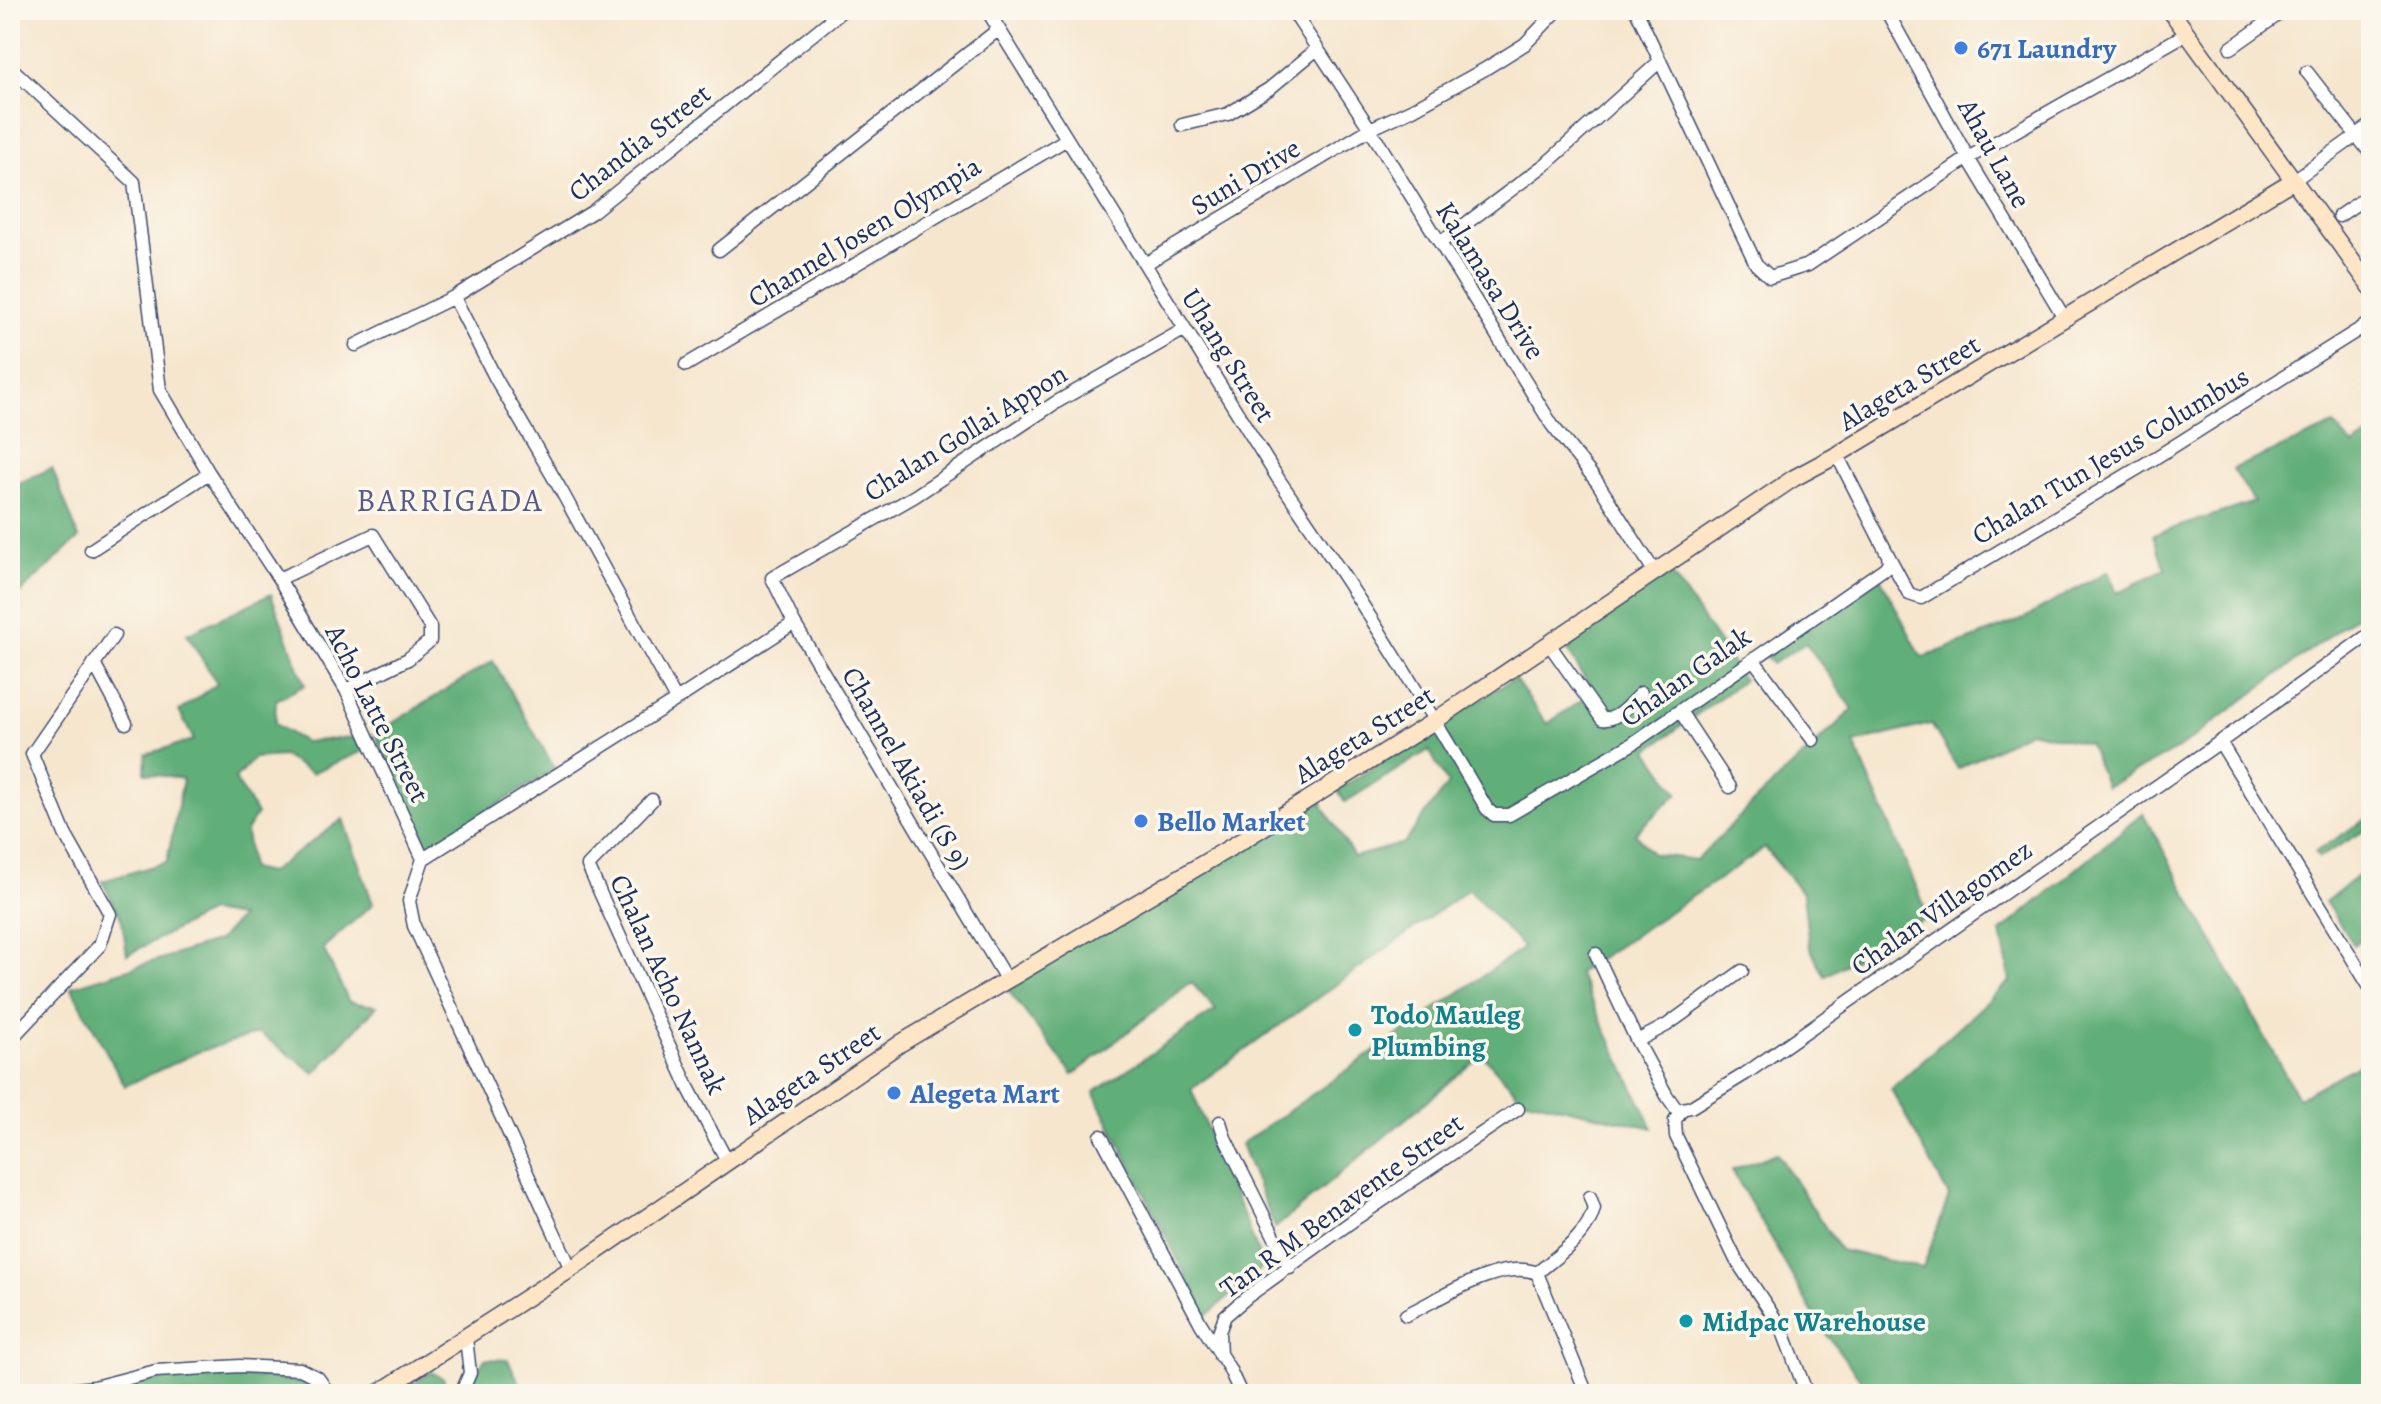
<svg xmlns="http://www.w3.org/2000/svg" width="2381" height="1404" viewBox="0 0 2381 1404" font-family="Alegreya,serif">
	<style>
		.forest { fill: #60ae78; stroke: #3e6e6b; stroke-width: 2 }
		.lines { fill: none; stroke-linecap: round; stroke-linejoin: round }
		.street-casing { stroke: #3c4a6f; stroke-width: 15 }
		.secondary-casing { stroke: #3c4a6f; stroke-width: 19 }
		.street { stroke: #fff; stroke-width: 12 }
		.secondary { stroke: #fde5c5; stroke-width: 16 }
		.shop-dot { fill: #3f7fe0; stroke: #fbf7ec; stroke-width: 3 }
		.culture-dot { fill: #0f9aa8; stroke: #fbf7ec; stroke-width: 3 }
		.labels { text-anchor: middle; stroke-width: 7; stroke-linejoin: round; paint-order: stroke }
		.shop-label { font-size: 28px; font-weight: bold; fill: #366cbe; stroke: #fbf7ec; text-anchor: start }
		.street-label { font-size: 28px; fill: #1b2f5e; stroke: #fbf7ec }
		.culture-label { font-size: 28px; font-weight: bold; fill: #0d838f; stroke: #fbf7ec; text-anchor: start }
		.quarter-label { font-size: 32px; letter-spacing: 2px; fill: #585b89; stroke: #fbf7ec }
	</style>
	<rect width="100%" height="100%" fill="#fbf7ec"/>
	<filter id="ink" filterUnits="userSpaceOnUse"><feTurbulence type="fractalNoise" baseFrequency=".0125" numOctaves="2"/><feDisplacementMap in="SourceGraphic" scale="16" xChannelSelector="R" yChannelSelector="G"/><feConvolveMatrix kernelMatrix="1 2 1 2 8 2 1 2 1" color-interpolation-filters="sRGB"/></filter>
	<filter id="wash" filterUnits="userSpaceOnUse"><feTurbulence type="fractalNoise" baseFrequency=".006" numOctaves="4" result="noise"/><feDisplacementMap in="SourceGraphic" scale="32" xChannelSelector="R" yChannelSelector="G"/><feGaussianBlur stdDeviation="1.8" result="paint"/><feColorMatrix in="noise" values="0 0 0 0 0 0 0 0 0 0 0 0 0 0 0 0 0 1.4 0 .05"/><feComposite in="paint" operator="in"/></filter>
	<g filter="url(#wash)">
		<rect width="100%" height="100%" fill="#f6e6ce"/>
		<!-- forest -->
		<path class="forest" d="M 2334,425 L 2353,446 L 2371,435 L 2371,605 L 2178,749 L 2106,787 L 2089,744 L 2029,731 L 1958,769 L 1931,724 L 1854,743 L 1929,916 L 1825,976 L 1809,946 L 1803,894 L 1765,848 L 1578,973 L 1653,1128 L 1522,1098 L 1482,1055 L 1275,1228 L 1241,1144 L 1523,948 L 1469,889 L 1191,1089 L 1264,1266 L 1206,1316 L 1094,1092 L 1216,1010 L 1191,982 L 1073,1075 L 1002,982 L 1318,797 L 1354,857 L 1404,843 L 1448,784 L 1429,750 L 1345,802 L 1338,790 L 1514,678 L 1547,724 L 1593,692 L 1563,643 L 1669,570 L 1744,680 L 1648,750 L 1678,793 L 1635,833 L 1652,854 L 1697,860 L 1757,799 L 1853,709 L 1806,643 L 1772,664 L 1764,654 L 1880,577 L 1922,658 L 2021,620 L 2108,571 L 2117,593 L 2165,569 L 2153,535 L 2254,502 L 2233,469 Z
			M 52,468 L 79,538 L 10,602 L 10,487 Z
			M 271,594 L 305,685 L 276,700 L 275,724 L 305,742 L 353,737 L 366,750 L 312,773 L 283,756 L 254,758 L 235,779 L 257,814 L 246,831 L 251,869 L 269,873 L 343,819 L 373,904 L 323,948 L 349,1002 L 377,1006 L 315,1073 L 259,1033 L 198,1052 L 125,1086 L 71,987 L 218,941 L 240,917 L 209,912 L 127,955 L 122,920 L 102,881 L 167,862 L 183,779 L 145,773 L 146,754 L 194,740 L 179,711 L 217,684 L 187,634 Z
			M 493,661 L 555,769 L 428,848 L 375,734 Z
			M 2143,813 L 2298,1098 L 2371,1058 L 2371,1394 L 1871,1394 L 1819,1324 L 1732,1170 L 1777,1153 L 1840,1250 L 1923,1268 L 1949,1196 L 1891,1089 L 2010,981 L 2001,932 Z
			M 2371,816 L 2371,829 L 2369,828 L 2319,858 L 2315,852 Z
			M 2371,865 L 2371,934 L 2354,945 L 2325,902 Z
			M 485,1359 L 508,1360 L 525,1394 L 461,1394 Z
			M 432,1372 L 444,1379 L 444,1394 L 398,1394 Z
			M 172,1376 C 204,1377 301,1371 320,1394 L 100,1394 Z"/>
	</g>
	<g filter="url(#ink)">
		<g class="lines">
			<!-- street casing -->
			<g class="street-casing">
				<path id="street" d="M 987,10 L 1279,480 C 1353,587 1422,697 1487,809 L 1494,815 L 1509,815 L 1632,744 L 1885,568 L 1889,562 L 1888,555 L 1837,455
					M 1292,10 L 1370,129 L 1552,425 L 1597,482 L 1654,571
					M 1636,10 L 1756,264 L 1770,277 L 1808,265 L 1968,158 L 2186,34
					M 1886,10 L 1968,158 L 2065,319
					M 2231,48 L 2279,14 L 2280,10
					M 10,67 L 134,182 L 160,390 L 209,473 L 279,579 L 346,690 L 423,859 L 409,901 L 414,926 L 571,1269
					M 2307,72 L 2371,154
					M 1182,125 L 1228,114 L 1269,89 L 1316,50
					M 2294,180 L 2371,125
					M 2339,216 L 2371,194
					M 1440,243 L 1547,163 L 1659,62
					M 719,250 L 999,29
					M 1145,264 L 1370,129 L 1413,109 L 1485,69 L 1525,44 L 1558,10
					M 454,297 L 496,379 L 562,492 L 676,700
					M 356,345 L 454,297 L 592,212 L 843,10
					M 686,365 L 1067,139
					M 91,550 L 209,473
					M 1888,555 L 1909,594 L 1921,598 L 2155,458 L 2371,322
					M 279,579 L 373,535 L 430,627 L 430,641 L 408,659 L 346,690
					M 1549,644 L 1602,719 C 1618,721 1630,703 1641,693
					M 1753,659 L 1813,740
					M 94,663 L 126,723
					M 1680,711 L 1730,787
					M 2220,742 L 2371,989
					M 652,800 L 588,866 L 688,1087 L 727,1161
					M 423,859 L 676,700 L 794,623
					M 1596,954 L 1637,1041 L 1667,1096 L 1677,1110 L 1691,1107 L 1745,1074 L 2220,742 L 2371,633
					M 1006,979 L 794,623 L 772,578 L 915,496 L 1055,403 L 1185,329
					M 10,1040 L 100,945 L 110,914 L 65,834 L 32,754 L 114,635
					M 1637,1041 L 1667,1025 L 1742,971
					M 1681,1111 L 1675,1120 L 1676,1136 L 1736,1260 L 1782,1329 L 1807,1394
					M 1220,1122 L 1225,1138 L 1290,1268
					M 1101,1136 L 1201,1324 L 1229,1368 L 1241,1394
					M 1537,1273 C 1558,1255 1588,1236 1594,1208 L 1590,1197
					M 1406,1315 C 1440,1299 1500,1258 1537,1273 L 1587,1394
					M 1220,1356 L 1219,1332 L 1225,1316 L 1247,1297 L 1358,1217 L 1518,1109
					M 10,1393 L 43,1393 L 94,1387 L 156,1371 L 240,1366 L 300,1369 L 318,1378 L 329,1394
					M 461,1394 L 470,1373 L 466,1338"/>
			</g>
			<!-- secondary casing -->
			<g class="secondary-casing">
				<path id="secondary" d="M 2170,10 L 2371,287
					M 377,1394 L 571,1269 L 901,1043 L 1238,843 L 1436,720 L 1794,478 L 1837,455 L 2294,180"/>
			</g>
			<!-- street -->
			<use href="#street" class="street"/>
			<!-- secondary -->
			<use href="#secondary" class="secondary"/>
		</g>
	</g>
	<!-- markers -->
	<g class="shop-dot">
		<circle cx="1961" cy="48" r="8"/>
		<circle cx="1141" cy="821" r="8"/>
		<circle cx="894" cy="1093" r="8"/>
	</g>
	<g class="culture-dot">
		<circle cx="1355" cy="1030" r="8"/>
		<circle cx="1686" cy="1321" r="8"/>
	</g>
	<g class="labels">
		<!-- shop labels -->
		<g class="shop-label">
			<text x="1977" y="58">671 Laundry</text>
			<text x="1157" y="831">Bello Market</text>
			<text x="910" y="1103">Alegeta Mart</text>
		</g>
		<!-- street labels -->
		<g class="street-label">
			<text transform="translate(639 142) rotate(-38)" y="10">Chandia Street</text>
			<text transform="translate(1995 153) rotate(61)" y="10">Ahau Lane</text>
			<text transform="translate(1245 176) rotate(-31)" y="10">Suni Drive</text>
			<text transform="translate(864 231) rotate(-31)" y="10">Channel Josen Olympia</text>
			<text transform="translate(1491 280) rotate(58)" y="10">Kalamasa Drive</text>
			<text transform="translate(1229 355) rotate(58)" y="10">Uhang Street</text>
			<text transform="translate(1909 382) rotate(-31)" y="10">Alageta Street</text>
			<text transform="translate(965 432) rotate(-32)" y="10">Chalan Gollai Appon</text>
			<text transform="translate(2110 455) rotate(-31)" y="10">Chalan Tun Jesus Columbus</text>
			<text transform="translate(1685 676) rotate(-35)" y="10">Chalan Galak</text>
			<text transform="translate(378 713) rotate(63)" y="10">Acho Latte Street</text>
			<text transform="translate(1364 734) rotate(-32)" y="10">Alageta Street</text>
			<text transform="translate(907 768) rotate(60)" y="10">Channel Akiadi (S 9)</text>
			<text transform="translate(1941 907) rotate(-35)" y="10">Chalan Villagomez</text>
			<text transform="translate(669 984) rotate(65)" y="10">Chalan Acho Nannak</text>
			<text transform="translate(811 1073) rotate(-34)" y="10">Alageta Street</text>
			<text transform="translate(1341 1205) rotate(-36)" y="10">Tan R M Benavente Street</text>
		</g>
		<!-- culture labels -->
		<g class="culture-label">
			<text x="1371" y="1024">Todo Mauleg<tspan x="1371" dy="32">Plumbing</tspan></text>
			<text x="1702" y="1331">Midpac Warehouse</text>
		</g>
		<!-- quarter labels -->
		<g class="quarter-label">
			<text x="450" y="511">BARRIGADA</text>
		</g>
	</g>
	<!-- margin -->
	<rect width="2381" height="1404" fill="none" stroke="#fbf7ec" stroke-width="40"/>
</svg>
